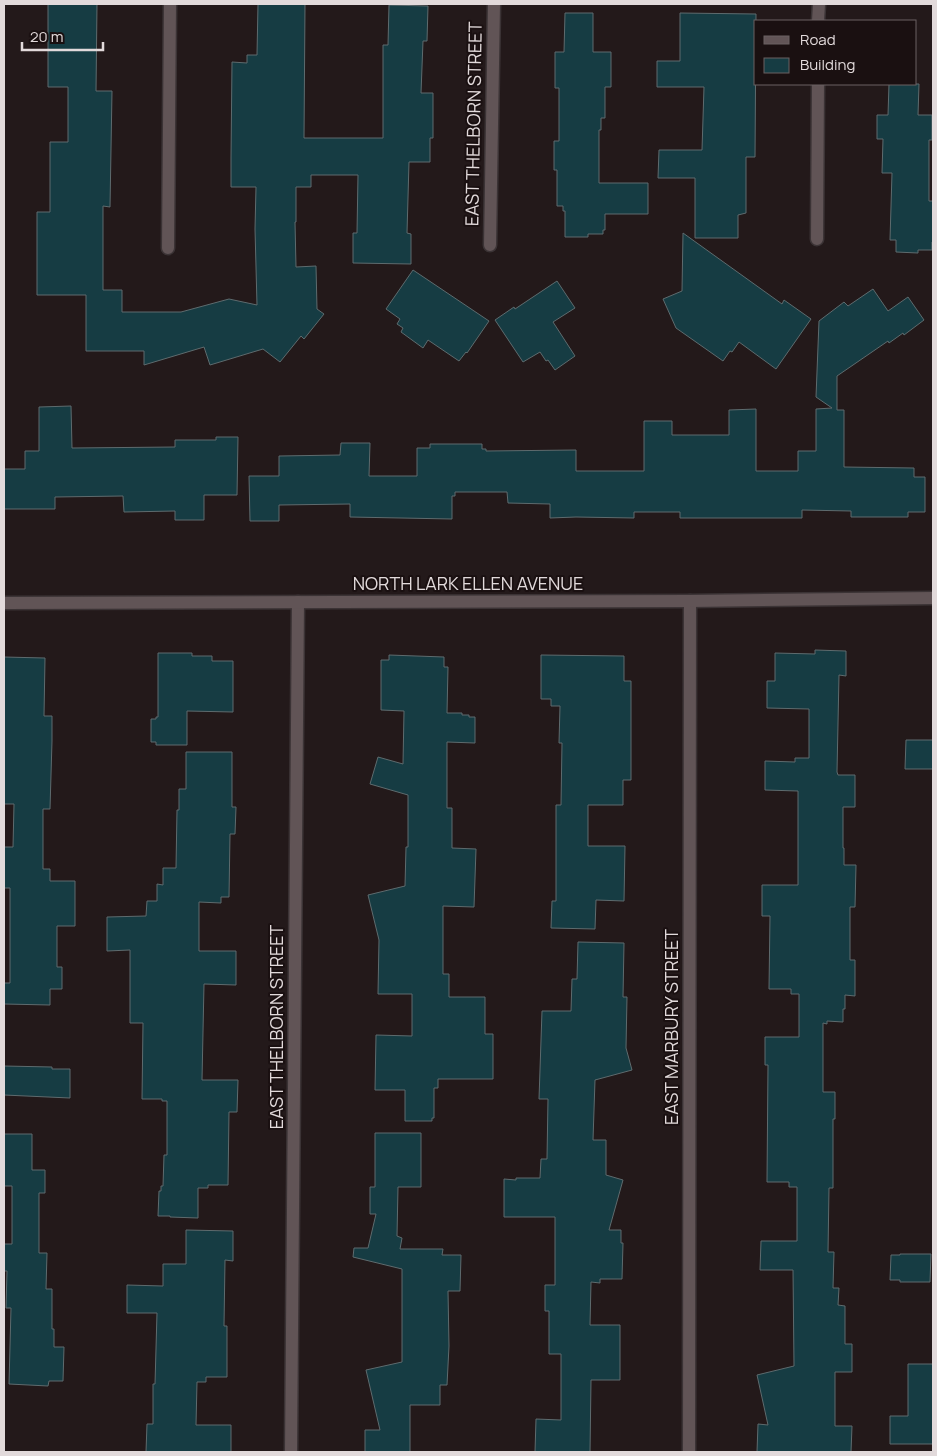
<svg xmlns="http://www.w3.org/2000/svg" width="937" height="1456" viewBox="0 0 937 1456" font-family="Manrope,sans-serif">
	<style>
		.building { fill: #163c43; stroke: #5e6b6e }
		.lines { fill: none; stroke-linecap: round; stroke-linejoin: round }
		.minor-casing { stroke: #3b3335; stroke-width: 15 }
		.tertiary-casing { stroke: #3b3335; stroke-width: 15 }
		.minor { stroke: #615456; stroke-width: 12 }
		.tertiary { stroke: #615456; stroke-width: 12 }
		.labels { text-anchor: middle; stroke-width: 4; stroke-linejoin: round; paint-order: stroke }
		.street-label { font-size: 18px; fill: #e2dadb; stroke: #1a1011 }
	</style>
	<rect width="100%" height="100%" fill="#23191a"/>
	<!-- building -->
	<path class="building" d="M 48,4 L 97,4 L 96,91 L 112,91 L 110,207 L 103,206 L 103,290 L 122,290 L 122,312 L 181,312 L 229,299 L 257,305 L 255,229 L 256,187 L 231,187 L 231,158 L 232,62 L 247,63 L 247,55 L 257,55 L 258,4 L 305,4 L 304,138 L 383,138 L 383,45 L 388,45 L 389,5 L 428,6 L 427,41 L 423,41 L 421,93 L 433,93 L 433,138 L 430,138 L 430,162 L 409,162 L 407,233 L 411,234 L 411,264 L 353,263 L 353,233 L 357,233 L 358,175 L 311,175 L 311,187 L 296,187 L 296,222 L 295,222 L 296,267 L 316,266 L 317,309 L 324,314 L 304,339 L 301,336 L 280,362 L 263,349 L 210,365 L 204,347 L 144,365 L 144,351 L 86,351 L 86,295 L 37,295 L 37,212 L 50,212 L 50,142 L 68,142 L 68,87 L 48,87 Z
		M 565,13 L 593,13 L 593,52 L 611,52 L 611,87 L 605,87 L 605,118 L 601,118 L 601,130 L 599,130 L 599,183 L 648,183 L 648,214 L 605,214 L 605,230 L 603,230 L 603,234 L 588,234 L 588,237 L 565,237 L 565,211 L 563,211 L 563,206 L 557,206 L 557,170 L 554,170 L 554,141 L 559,141 L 559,88 L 555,88 L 555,52 L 564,52 Z
		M 680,13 L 756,14 L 755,157 L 746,157 L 746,213 L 738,215 L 738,238 L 695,238 L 695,178 L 658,178 L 659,150 L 702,150 L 704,87 L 657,87 L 657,61 L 680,61 Z
		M 889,84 L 919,84 L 918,115 L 932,115 L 932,140 L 929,140 L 929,201 L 933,201 L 933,242 L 932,242 L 932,250 L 918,250 L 918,253 L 896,252 L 896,240 L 890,240 L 892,173 L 882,173 L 883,139 L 877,139 L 877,115 L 888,115 Z
		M 683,233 L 782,304 L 784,300 L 811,319 L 776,369 L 739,342 L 732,352 L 730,351 L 723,361 L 676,328 L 663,299 L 682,291 Z
		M 413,270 L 489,321 L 467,353 L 466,352 L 459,361 L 428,340 L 423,348 L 401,332 L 403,328 L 397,324 L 400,319 L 386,309 Z
		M 557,281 L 575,308 L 553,322 L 575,356 L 555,370 L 548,360 L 546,361 L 540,352 L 523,362 L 495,320 L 514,307 L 515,309 Z
		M 873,289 L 888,311 L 908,297 L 924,320 L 904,335 L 903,333 L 889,343 L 888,341 L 837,376 L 837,410 L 844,410 L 844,467 L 914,468 L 914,477 L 925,477 L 925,512 L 908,512 L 908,517 L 851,517 L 851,511 L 802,510 L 802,518 L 680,518 L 680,512 L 634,512 L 634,518 L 576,517 L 550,518 L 550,504 L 508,503 L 507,492 L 455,492 L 455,496 L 452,496 L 452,519 L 350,517 L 350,504 L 279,505 L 279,521 L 250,521 L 249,476 L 279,476 L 279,456 L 340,455 L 341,443 L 370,443 L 369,476 L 417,476 L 417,448 L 430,448 L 430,444 L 482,444 L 482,449 L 486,449 L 486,451 L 576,450 L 576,471 L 644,471 L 644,421 L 672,421 L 672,435 L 729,435 L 729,410 L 756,409 L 756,471 L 798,471 L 798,451 L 816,451 L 816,409 L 832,408 L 816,397 L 819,321 L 844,302 L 848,306 Z
		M 71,406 L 72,448 L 175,447 L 175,440 L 216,440 L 216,437 L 238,437 L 237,495 L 204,495 L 204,520 L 175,520 L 175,511 L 124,512 L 123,496 L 55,497 L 55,509 L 4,509 L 4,469 L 25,469 L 25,451 L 39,451 L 39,407 Z
		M 815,650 L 846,651 L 846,676 L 839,675 L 837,772 L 838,775 L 855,775 L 855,807 L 843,807 L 843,848 L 844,848 L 844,865 L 856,865 L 855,907 L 850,907 L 850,960 L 855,960 L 855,996 L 845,995 L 845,1009 L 843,1009 L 843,1022 L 827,1021 L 827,1024 L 823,1023 L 823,1092 L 835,1092 L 835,1119 L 833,1119 L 833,1188 L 829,1188 L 828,1252 L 834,1252 L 833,1288 L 839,1288 L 838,1305 L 845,1306 L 845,1344 L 852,1344 L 852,1372 L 835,1372 L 835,1426 L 852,1426 L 851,1452 L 757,1452 L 758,1424 L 768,1425 L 757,1375 L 794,1366 L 793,1270 L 760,1270 L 761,1241 L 797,1241 L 797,1187 L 789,1187 L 789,1182 L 767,1182 L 768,1065 L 765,1065 L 765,1037 L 799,1037 L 799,994 L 791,994 L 791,989 L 769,989 L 770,916 L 762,916 L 762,885 L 798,885 L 798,791 L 765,790 L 765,761 L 795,762 L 795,758 L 809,758 L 809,709 L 767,708 L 767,681 L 775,681 L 775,653 L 815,654 Z
		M 158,653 L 192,653 L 192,656 L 212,656 L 212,661 L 233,661 L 233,712 L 187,711 L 187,745 L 156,745 L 156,742 L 151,742 L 151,719 L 156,719 L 156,717 L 158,717 Z
		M 389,655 L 444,657 L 444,667 L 448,667 L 447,713 L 462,713 L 462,715 L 469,715 L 469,717 L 475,717 L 475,743 L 447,742 L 447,808 L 452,808 L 452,848 L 476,849 L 474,907 L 443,906 L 443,974 L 449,974 L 449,997 L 485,997 L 485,1034 L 493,1034 L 493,1079 L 438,1079 L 438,1088 L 434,1088 L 434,1118 L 432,1118 L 432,1121 L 405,1121 L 405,1090 L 375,1090 L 376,1035 L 412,1036 L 412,994 L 378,994 L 379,940 L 368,895 L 405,886 L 406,847 L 408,847 L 408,795 L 370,784 L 378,757 L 403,764 L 404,711 L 381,710 L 381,660 L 389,660 Z
		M 541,655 L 624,656 L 624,681 L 631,681 L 631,780 L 623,780 L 623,805 L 588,805 L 588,846 L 625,846 L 624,901 L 596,900 L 595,929 L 551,928 L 552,901 L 556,901 L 556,805 L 561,805 L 562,743 L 559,743 L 560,706 L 551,706 L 551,699 L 541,699 Z
		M 4,657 L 45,658 L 44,716 L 52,716 L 52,741 L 50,809 L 43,809 L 43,869 L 50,869 L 50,881 L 75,881 L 75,926 L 57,926 L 57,967 L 62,967 L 62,989 L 50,989 L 50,1005 L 4,1004 L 4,983 L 10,983 L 10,888 L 4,888 L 4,847 L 13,847 L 14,804 L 4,804 Z
		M 906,740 L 933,740 L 933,769 L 905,769 Z
		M 186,752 L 232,752 L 232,807 L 236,807 L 235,834 L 230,834 L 229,897 L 221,897 L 221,903 L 199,902 L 199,951 L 236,951 L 236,985 L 204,984 L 202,1080 L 238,1080 L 237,1112 L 229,1112 L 228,1185 L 208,1185 L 208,1188 L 198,1188 L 198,1218 L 170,1217 L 170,1216 L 158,1216 L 159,1191 L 161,1191 L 161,1186 L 163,1186 L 164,1155 L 167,1155 L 167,1101 L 162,1101 L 162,1099 L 142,1099 L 143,1023 L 130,1023 L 130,950 L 107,951 L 107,917 L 146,916 L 147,901 L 157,901 L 157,884 L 163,885 L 163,868 L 176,868 L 177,810 L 179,810 L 179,789 L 186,789 Z
		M 578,942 L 624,943 L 623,997 L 627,997 L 626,1048 L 632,1070 L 595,1080 L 593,1140 L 606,1140 L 606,1175 L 623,1180 L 609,1230 L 621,1230 L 621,1243 L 623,1243 L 622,1279 L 600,1279 L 600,1283 L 591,1282 L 590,1325 L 620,1325 L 620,1380 L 591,1380 L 590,1452 L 535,1452 L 536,1419 L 561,1420 L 561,1354 L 549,1354 L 549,1311 L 545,1311 L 545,1285 L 555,1285 L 555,1217 L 504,1217 L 504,1179 L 516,1180 L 516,1178 L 540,1178 L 541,1159 L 547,1159 L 548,1099 L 539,1099 L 542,1011 L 571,1011 L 572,979 L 577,979 Z
		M 4,1066 L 52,1067 L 52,1069 L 70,1069 L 70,1098 L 4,1095 Z
		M 375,1133 L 421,1133 L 421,1187 L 398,1187 L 397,1236 L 402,1238 L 400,1249 L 443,1249 L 442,1255 L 461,1255 L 460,1291 L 448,1291 L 449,1346 L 447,1385 L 440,1385 L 440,1405 L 410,1405 L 410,1452 L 365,1452 L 365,1430 L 380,1430 L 366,1370 L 402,1362 L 402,1269 L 353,1257 L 354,1248 L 368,1248 L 376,1214 L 370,1214 L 370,1187 L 375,1187 Z
		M 4,1134 L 32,1134 L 32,1170 L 45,1170 L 45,1193 L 39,1193 L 39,1253 L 47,1253 L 46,1289 L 52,1289 L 52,1329 L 54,1329 L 54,1347 L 64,1347 L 63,1381 L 49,1381 L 48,1386 L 9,1384 L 11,1308 L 6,1308 L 7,1271 L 4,1271 L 4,1244 L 12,1244 L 12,1186 L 4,1186 Z
		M 186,1230 L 233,1231 L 233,1261 L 225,1260 L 224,1326 L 227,1326 L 227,1377 L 206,1377 L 206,1382 L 197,1382 L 196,1425 L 231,1425 L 231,1452 L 146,1452 L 147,1424 L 153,1424 L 153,1384 L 155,1384 L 157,1313 L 127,1313 L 127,1285 L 163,1286 L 163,1264 L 186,1264 Z
		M 900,1254 L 931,1254 L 930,1282 L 900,1282 L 900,1280 L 890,1280 L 891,1255 L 900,1255 Z
		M 908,1364 L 933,1364 L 933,1444 L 890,1444 L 890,1416 L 908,1416 Z"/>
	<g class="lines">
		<!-- minor casing -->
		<g class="minor-casing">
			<path id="minor" d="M 818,21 L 819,4
				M 817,239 L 818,84
				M 490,245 L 494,4
				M 168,248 L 170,4
				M 291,1452 L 298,602
				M 689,1452 L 690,601"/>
		</g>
		<!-- tertiary casing -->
		<g class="tertiary-casing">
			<path id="tertiary" d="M 4,603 L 690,601 L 933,598"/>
		</g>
		<!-- minor -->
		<use href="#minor" class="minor"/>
		<!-- tertiary -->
		<use href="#tertiary" class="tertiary"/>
	</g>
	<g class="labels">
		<!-- street labels -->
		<g class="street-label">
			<text transform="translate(474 124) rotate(-89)" y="6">EAST THELBORN STREET</text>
			<text x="468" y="590">NORTH LARK ELLEN AVENUE</text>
			<text transform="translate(277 1027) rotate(-90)" y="6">EAST THELBORN STREET</text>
			<text transform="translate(672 1027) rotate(-90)" y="6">EAST MARBURY STREET</text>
		</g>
	</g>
	<!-- border -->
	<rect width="937" height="1456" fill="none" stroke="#e2dadb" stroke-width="10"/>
	<!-- legend -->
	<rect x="754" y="20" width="162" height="65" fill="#1a1011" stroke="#6a6162"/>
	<rect x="764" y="36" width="25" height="8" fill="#615456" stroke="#6a6162"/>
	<text x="800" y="45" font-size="15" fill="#e2dadb">Road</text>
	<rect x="764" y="58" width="25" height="15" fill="#163c43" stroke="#6a6162"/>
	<text x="800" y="70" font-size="15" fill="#e2dadb">Building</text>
	<!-- scale -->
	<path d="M22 42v8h81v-8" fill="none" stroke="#e2dadb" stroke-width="2.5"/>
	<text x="30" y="42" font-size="15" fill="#e2dadb" stroke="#1a1011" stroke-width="4" paint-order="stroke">20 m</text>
</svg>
